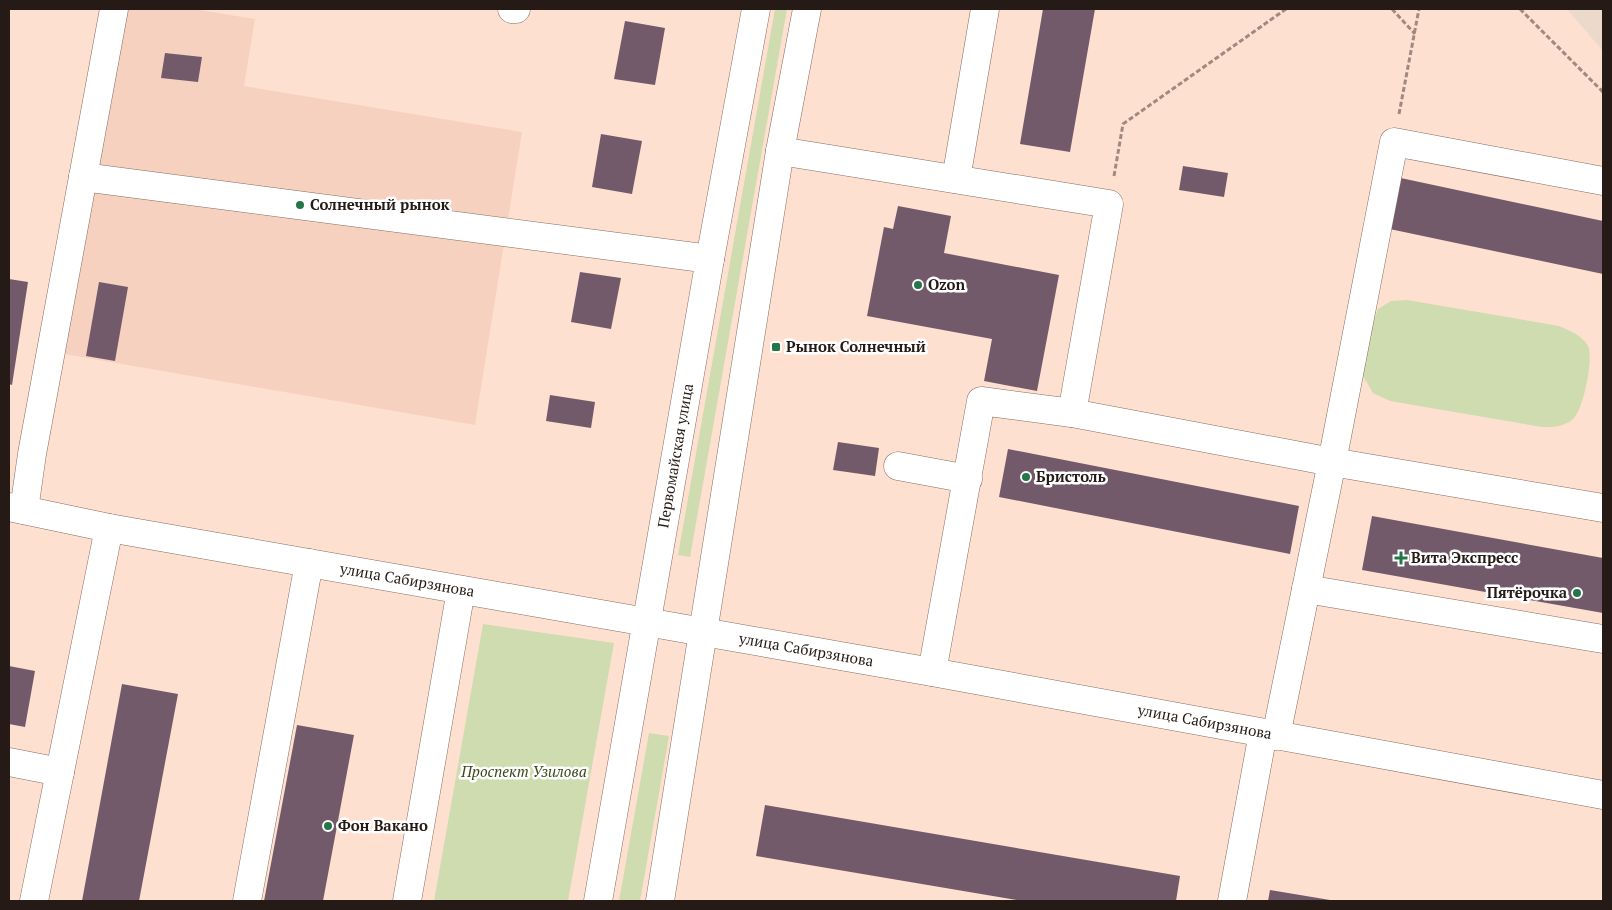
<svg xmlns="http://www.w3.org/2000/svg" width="1612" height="910" viewBox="0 0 1612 910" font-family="'PT Serif',serif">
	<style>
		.built { fill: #f7d1c0 }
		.education { fill: #ebd9c9 }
		.green { fill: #cedcaf }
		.building { fill: #725a6b }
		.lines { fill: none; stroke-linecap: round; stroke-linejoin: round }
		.minor-casing { stroke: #866c5f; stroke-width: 29 }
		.path { stroke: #a08a7f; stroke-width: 3; stroke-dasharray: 5 2.5; stroke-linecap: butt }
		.minor { stroke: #fff; stroke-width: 28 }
		.poi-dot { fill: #247547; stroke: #fff; stroke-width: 2 }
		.labels { text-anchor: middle; stroke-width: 5; stroke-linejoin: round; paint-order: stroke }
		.poi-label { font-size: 15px; font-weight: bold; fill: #251a15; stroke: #fff; text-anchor: start }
		.street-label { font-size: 15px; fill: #251a15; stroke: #fff }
		.park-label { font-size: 15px; font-style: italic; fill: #3b4818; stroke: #fff }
	</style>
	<rect width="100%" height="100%" fill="#fee0d1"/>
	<!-- built -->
	<path class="built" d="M 126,9 L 194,9 L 255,19 L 244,86 L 522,132 L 475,425 L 64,354 Z"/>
	<!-- education -->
	<path class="education" d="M 1567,9 L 1603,9 L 1603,51 Z"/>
	<!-- green -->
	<path class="green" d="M 775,9 L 787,9 L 690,557 L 678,555 Z
		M 1407,300 L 1559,326 C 1570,331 1582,335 1588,346 C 1594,358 1583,413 1572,420 C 1563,427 1552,427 1542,427 L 1390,401 L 1373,393 L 1363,376 L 1365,357 L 1373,323 L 1378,309 L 1391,301 Z
		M 483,624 L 614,643 L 568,901 L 434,901 Z
		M 649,733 L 669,736 L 640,901 L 619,901 Z"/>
	<!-- building -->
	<path class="building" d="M 1043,9 L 1095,9 L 1070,152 L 1020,144 Z
		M 625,21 L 665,28 L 655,85 L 614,79 Z
		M 165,53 L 202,57 L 198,82 L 161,78 Z
		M 601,134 L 642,141 L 632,194 L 592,187 Z
		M 1183,166 L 1228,173 L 1224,197 L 1179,190 Z
		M 1396,177 L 1603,221 L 1603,274 L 1385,228 Z
		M 898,206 L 951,216 L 944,253 L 1059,275 L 1037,391 L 984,381 L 992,339 L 867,316 L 884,227 L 893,229 Z
		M 580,272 L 621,278 L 611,329 L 571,322 Z
		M 9,279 L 28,282 L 12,385 L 9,384 Z
		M 99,282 L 128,287 L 115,361 L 86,356 Z
		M 550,395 L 595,402 L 591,428 L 546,421 Z
		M 838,442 L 879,448 L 875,476 L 833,470 Z
		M 1008,449 L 1299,506 L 1290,554 L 999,497 Z
		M 1372,516 L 1603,558 L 1603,613 L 1362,570 Z
		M 9,666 L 35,671 L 25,727 L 9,724 Z
		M 122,684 L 178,694 L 139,901 L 82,901 Z
		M 297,725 L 354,735 L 323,901 L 264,901 Z
		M 765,805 L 1180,876 L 1176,901 L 1022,901 L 756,856 Z
		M 1270,890 L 1330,900 L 1330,901 L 1268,901 Z"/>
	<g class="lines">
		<!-- minor casing -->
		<g class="minor-casing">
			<g id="minor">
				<path d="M 512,9 L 516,9"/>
				<path d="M 780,151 L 1109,204 L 1072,413"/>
				<path d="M 83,177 L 710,259"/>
				<path d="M 956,179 L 985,9"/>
				<path d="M 898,466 L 968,479"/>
				<path id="s1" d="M 9,507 L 109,528 L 932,672 L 1603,795"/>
				<path d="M 24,510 L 32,454 L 114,9"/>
				<path d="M 1306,589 L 1603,639"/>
				<path d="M 932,672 L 981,401 L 1072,413 L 1332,462 L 1603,508"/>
				<path d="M 1276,736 L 1332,462 L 1394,142 L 1603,181"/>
				<path d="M 9,762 L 60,772"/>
				<path d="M 34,901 L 109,528"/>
				<path d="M 247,901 L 309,563"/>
				<path d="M 407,901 L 461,590"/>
				<path id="s2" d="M 598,901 L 710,259 L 756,9"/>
				<path d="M 660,901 L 780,151 L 807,9"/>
				<path d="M 1232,901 L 1263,733"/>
			</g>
		</g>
		<!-- path -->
		<path class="path" d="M 1392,9 L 1415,34
			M 1520,9 L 1603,92
			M 1399,114 L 1419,9
			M 1114,176 L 1123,124 L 1286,9"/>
		<!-- minor -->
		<use href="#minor" class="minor"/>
	</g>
	<!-- markers -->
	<g class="poi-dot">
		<circle cx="300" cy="205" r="5"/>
		<circle cx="918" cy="285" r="5"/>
		<rect x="771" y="342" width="10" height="10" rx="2.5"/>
		<circle cx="1026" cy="477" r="5"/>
		<path d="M1398.5 550.5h5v5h5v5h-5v5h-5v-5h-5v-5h5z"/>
		<circle cx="1577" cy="593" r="5"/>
		<circle cx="328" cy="826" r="5"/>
	</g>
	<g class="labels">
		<!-- poi labels -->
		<g class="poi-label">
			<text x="310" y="210">Солнечный рынок</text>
			<text x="928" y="290">Ozon</text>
			<text x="786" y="352">Рынок Солнечный</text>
			<text x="1036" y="482">Бристоль</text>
			<text x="1411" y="563">Вита Экспресс</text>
			<text x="1567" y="598" text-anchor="end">Пятёрочка</text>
			<text x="338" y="831">Фон Вакано</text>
		</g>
		<!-- street labels -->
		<g class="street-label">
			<text dy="5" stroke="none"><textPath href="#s2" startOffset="452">Первомайская улица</textPath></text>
			<text dy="5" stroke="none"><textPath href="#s1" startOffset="405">улица Сабирзянова</textPath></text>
			<text dy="5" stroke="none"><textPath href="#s1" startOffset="810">улица Сабирзянова</textPath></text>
			<text dy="5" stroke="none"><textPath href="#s1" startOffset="1215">улица Сабирзянова</textPath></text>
		</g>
		<!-- park labels -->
		<g class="park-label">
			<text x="524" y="777">Проспект Узилова</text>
		</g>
	</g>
	<!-- border -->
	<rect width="1612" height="910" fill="none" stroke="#251a15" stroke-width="20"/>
</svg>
